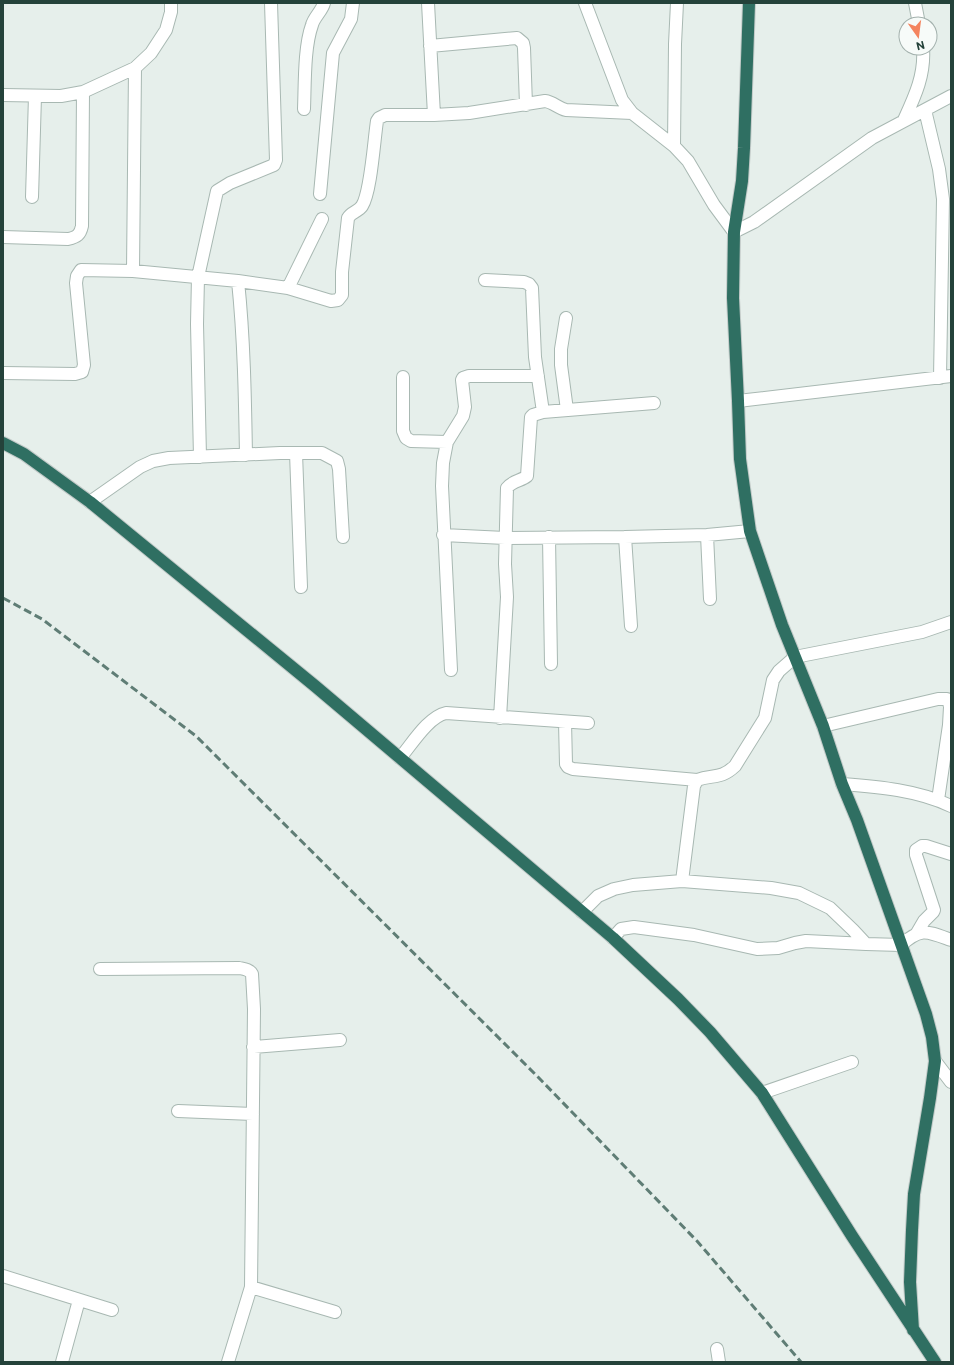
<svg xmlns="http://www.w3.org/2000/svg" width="954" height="1365" viewBox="0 0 954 1365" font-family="Commissioner,sans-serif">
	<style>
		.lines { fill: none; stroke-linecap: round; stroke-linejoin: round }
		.minor-casing { stroke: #a8b8b2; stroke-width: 14 }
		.highway-casing { stroke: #c2cac8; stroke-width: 14 }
		.minor { stroke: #fff; stroke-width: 12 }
		.highway { stroke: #2f6f62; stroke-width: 12 }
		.rail { stroke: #5f7d75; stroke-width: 3; stroke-dasharray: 8 4; stroke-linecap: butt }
	</style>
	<rect width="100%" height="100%" fill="#e6efeb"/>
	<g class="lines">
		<!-- minor casing -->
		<g class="minor-casing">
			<path id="minor" d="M 428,3 L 434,115
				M 585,3 L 622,100 L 632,113 L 674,146 L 688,161 L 714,205 L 734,232 L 754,222 L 872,138 L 951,96
				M 915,3 L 919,24
				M 430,46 L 517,38 L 523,43 L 524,48 L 526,105
				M 3,95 L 61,96 L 83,92 L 135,68 L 151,53 L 166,30 L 171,12 L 171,3
				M 304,109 C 305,84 304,47 312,25 C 314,17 322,11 324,3
				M 925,110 L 939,169 L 943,199 L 940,378
				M 904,120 C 915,96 925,75 923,48
				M 674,146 L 675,44 L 677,3
				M 320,194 L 333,53 L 351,19 L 353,3
				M 32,197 L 35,96
				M 3,237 L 68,239 C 77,237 80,235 82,226 L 83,92
				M 133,271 L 135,68
				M 485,280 L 524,282 L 529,284 L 532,288 L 535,357 L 543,412
				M 238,281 C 244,339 245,397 246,455
				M 288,288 L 331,301 L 338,300 L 342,295 L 342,272 L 348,218 C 351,212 358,212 362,206 C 371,192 374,140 377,121 L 379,118 L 385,115 L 434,115 L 469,113 L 545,101 C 553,102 558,108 566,110 L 632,113
				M 566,318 L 561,349 L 561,365 L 567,410
				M 3,373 L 75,374 L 82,372 L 84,365 L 76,283 L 77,276 L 81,270 L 133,271 L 238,281 L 288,288 L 322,219
				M 403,377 L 403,431 L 406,438 L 411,441 L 447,442
				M 738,401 L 951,376
				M 296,453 L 301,587
				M 200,457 L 197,324 L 198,277 L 217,191 L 230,183 L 274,165 L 276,160 L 271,3
				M 90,502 L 140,467 L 153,461 L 169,458 L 280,453 L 322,453 L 337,461 L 339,469 L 343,537
				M 443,535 L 505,538 L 625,537 L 707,535 L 750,531
				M 707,535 L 710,599
				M 549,537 L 551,664
				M 625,537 L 631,626
				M 451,670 L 442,486 L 443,463 L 447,442 L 463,416 L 465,407 L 462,380 L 463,378 L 469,376 L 538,376
				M 500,718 L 507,597 L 505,564 L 507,488 C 512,481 521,481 527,476 L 531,417 L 533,415 L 543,412 L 654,403
				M 565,722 L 566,764 L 568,767 L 573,769 L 697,780
				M 823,726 L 938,699 L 947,699 L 949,702 L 950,707 L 949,725 L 938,800
				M 400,758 C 412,744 428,717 446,713 L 588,723
				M 842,784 C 879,787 917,790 951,806
				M 682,881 L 694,786 L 697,780 C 713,774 720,780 735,766 L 765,718 L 773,680 L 779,671 L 795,657 L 922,632 L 951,622
				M 582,912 L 598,896 L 614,889 L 633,885 L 682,881 L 771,888 L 799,893 L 830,908 L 853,930 L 866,944 L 901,945 C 921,927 927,931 951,940
				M 917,933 L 924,921 L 933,912 L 934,910 L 916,855 L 916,850 L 922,846 L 926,846 L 951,854
				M 613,938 L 621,929 L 634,927 L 694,935 L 757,949 L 778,948 L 795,943 L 806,941 L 866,944
				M 100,969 L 239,968 C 244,969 249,969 252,974 L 254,1009 L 251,1287 L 228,1362
				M 253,1047 L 340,1040
				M 935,1061 L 951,1082
				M 762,1093 L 852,1062
				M 178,1111 L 253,1114
				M 3,1276 L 112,1310
				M 251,1287 L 335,1312
				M 717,1349 L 719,1362
				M 62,1362 L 79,1300"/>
		</g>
		<!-- highway casing -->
		<g class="highway-casing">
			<path id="highway" d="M 749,3 L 744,148 L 742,181 L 734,232 L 733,298 L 738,401 L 740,459 L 750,531 L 782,625 L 823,726 L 842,784 L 857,820 L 926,1014 L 932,1037 L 935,1061 L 930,1098 L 914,1194 L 912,1230 L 910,1282 L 913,1330
				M 3,443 L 24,454 L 90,502 L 315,686 L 613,938 L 678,999 L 710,1032 L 762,1093 L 852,1236 L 935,1362"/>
		</g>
		<!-- minor -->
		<use href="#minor" class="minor"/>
		<!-- highway -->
		<use href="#highway" class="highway"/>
		<!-- rail -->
		<path class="rail" d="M 3,598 L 42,619 L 196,736 L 537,1076 L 697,1241 L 801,1362"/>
	</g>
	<!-- border -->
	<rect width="954" height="1365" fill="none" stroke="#24423a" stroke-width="8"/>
	<!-- north arrow -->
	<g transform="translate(918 36) rotate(166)"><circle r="19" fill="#f7fbf9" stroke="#a3b1ad"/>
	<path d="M0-3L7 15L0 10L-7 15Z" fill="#f4845f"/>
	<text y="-6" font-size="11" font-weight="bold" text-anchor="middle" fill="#24423a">N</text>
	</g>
</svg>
